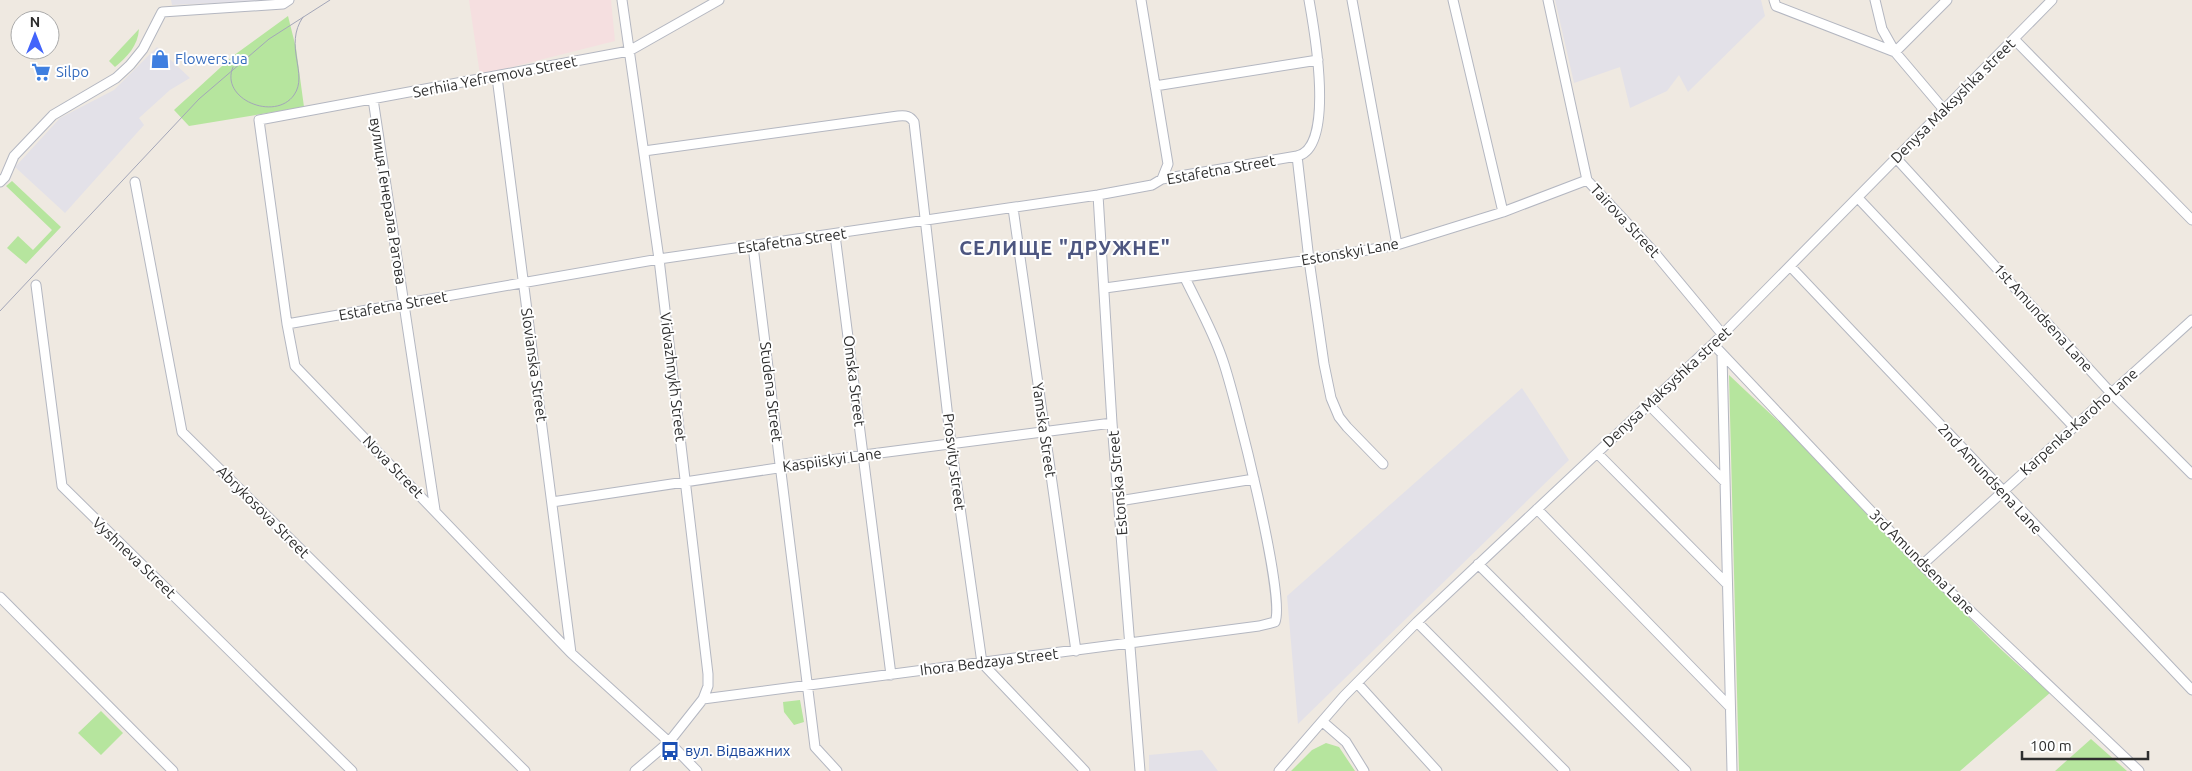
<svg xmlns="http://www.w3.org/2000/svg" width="2192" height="771" viewBox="0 0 2192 771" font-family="Ubuntu,sans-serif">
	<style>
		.industrial { fill: #e3e1e8 }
		.medical { fill: #f5dfe0 }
		.green { fill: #b6e59e }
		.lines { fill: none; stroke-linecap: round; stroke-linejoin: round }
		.minor-casing { stroke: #b4b7c1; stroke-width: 11 }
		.minor { stroke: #fff; stroke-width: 9 }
		.tram { stroke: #a3a6b8; stroke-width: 1 }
		.labels { text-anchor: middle; stroke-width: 4; stroke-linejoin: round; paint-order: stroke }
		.shop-label { font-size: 15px; fill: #366cbe; stroke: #fff; text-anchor: start }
		.street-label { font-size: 15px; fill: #2e2e2e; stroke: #fff }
		.transit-label { font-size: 15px; fill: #164399; stroke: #fff; text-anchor: start }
		.district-label { font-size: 20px; font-weight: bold; letter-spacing: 1px; fill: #4d5680; stroke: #fff }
	</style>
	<rect width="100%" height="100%" fill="#efe9e1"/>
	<!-- industrial -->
	<path class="industrial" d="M 171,0 L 276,0 L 172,5 Z
		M 1555,0 L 1761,0 L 1765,16 L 1688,92 L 1679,75 L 1667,91 L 1630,108 L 1620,67 L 1574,83 Z
		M 157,47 L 190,78 L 170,90 L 139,118 L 144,125 L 65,213 L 15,167 L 60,118 L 114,90 Z
		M 1522,388 L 1569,460 L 1298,724 L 1287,596 Z
		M 1202,750 L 1218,771 L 1149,771 L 1149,755 Z"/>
	<!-- medical -->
	<path class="medical" d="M 469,0 L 611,0 L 615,41 L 480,75 Z"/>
	<!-- green -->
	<path class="green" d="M 288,16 L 296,48 L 304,107 L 189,126 L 174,110 L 233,56 Z
		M 139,29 C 138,46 127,57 115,67 L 109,61 Z
		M 12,181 L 61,227 L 26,264 L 7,248 L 18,236 L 33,250 L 52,230 L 6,186 Z
		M 1729,375 C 1777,421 1827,464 1872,512 C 1930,574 1984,641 2051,692 L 1960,771 L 1739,771 Z
		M 800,700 L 804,722 L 794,725 L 784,712 L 783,702 Z
		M 101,711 L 123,733 L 101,755 L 78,733 Z
		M 2091,739 L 2127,771 L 2055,771 Z
		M 1326,743 L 1339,747 L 1355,771 L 1291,771 L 1312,750 Z"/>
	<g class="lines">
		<!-- minor casing -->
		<g class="minor-casing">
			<path id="minor" d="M 622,0 L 659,259 L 708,674 L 708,686 L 703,699 L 669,742 L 635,771
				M 1141,0 L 1168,164 L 1162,179
				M 1309,0 C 1314,28 1336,148 1297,156 L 1309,260 L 1324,364 L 1331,398 L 1339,417 L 1347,427 L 1383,464
				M 1352,0 L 1397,245
				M 1453,0 L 1503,212
				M 1548,0 L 1587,180 L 1654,252 L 1723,335
				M 1774,0 L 1776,6 L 1895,52 L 1945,111
				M 1875,0 L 1882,29 L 1895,52 L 1947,0
				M 2014,39 L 2192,220
				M 497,77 L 571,653
				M 1155,86 L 1318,60
				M 373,99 L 435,510
				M 644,151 L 898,116 C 906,115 910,116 914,122 L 951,444 L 982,663 L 1085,771
				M 1896,158 L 2111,393 L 2192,474
				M 0,182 L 5,177 L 14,156 L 53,115 L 116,78 L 130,65 L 143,49 L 162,12 L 283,4 L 289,0
				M 135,182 L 182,432 L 525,771
				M 1098,195 L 1112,423 L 1140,771
				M 1858,198 L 2074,427
				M 1013,208 L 1076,651
				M 835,235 L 891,675
				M 753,246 L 815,747 L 837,771
				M 1790,266 L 2192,690
				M 36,285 L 62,486 L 352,771
				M 1105,288 L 1309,260 L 1397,245 L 1503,212 L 1587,180
				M 287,324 L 659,259 L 1098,195 L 1152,185 L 1162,179 L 1297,156
				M 1713,344 L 1922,565 L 2139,771
				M 1722,354 L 1732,771
				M 1649,405 L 1725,482
				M 1597,453 L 1727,584
				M 1119,501 L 1254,479
				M 552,502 L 864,455 L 1112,423
				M 1537,509 L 1730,707
				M 1478,564 L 1686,771
				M 1922,565 L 2192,320
				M 0,597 L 173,771
				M 1417,622 L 1565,771
				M 1357,683 L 1437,771
				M 703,699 L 1259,626 L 1275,622 C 1286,597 1235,396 1223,361 C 1214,333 1198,305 1185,278
				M 1323,722 L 1346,742 L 1364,771
				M 697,771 L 669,742 L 571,653 L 295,366 L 287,324 L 259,120 L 629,51 L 719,0
				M 1279,771 L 1344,696 L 1417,622 L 1713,344 L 2052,0"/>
		</g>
		<!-- minor -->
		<use href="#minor" class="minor"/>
		<!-- tram -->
		<path class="tram" d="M 233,67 C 219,99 275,122 294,95 C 309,74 283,46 303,17
			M 0,311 L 199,99 L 269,39 L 330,0"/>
	</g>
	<!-- icons -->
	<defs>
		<g id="shop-bare" transform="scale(1.5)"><path d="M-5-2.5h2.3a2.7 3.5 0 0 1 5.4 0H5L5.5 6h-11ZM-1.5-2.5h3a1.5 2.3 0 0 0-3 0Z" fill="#3f7fe0" stroke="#fff" stroke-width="2.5" paint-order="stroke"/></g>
		<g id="supermarket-bare" transform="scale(1.5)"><path d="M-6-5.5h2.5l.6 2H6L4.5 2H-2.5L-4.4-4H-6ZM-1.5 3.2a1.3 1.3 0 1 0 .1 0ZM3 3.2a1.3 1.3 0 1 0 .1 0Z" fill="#3f7fe0" stroke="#fff" stroke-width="2.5" paint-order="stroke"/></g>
		<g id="bus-bare" transform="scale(1.5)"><path d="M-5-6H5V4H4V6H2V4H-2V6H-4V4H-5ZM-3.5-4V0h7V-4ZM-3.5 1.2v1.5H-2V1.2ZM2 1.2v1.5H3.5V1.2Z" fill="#1a4fb4" stroke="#fff" stroke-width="2.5" paint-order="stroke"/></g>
	</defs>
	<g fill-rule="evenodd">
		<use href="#shop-bare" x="160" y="59"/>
		<use href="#supermarket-bare" x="41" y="72"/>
		<use href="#bus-bare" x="670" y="751"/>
	</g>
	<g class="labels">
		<!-- shop labels -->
		<g class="shop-label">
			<text x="175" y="64">Flowers.ua</text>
			<text x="56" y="77">Silpo</text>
		</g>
		<!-- street labels -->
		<g class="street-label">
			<text transform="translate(495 77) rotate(-11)" y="5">Serhiia Yefremova Street</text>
			<text transform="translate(1953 101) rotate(-45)" y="5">Denysa Maksyshka street</text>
			<text transform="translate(1221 170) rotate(-10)" y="5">Estafetna Street</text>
			<text transform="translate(388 201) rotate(81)" y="5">вулиця Генерала Ратова</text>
			<text transform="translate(1625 221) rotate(47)" y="5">Tairova Street</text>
			<text transform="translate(792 241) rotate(-8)" y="5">Estafetna Street</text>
			<text transform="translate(1350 252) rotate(-10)" y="5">Estonskyi Lane</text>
			<text transform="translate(393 306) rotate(-10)" y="5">Estafetna Street</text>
			<text transform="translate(2043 318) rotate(48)" y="5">1st Amundsena Lane</text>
			<text transform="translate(534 365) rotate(82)" y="5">Slovianska Street</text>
			<text transform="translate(673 377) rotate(83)" y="5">Vidvazhnykh Street</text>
			<text transform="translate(854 381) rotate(83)" y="5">Omska Street</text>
			<text transform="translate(1667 387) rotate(-43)" y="5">Denysa Maksyshka street</text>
			<text transform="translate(771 392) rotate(83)" y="5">Studena Street</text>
			<text transform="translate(2079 422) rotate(-42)" y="5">Karpenka-Karoho Lane</text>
			<text transform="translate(1044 430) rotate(82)" y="5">Yamska Street</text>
			<text transform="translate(832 460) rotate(-8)" y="5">Kaspiiskyi Lane</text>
			<text transform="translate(954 462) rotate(83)" y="5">Prosvity street</text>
			<text transform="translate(393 467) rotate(46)" y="5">Nova Street</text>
			<text transform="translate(1990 479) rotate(47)" y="5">2nd Amundsena Lane</text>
			<text transform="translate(1118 483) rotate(-95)" y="5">Estonska Street</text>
			<text transform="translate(263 512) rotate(45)" y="5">Abrykosova Street</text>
			<text transform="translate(134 558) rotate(44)" y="5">Vyshneva Street</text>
			<text transform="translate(1922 562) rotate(45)" y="5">3rd Amundsena Lane</text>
			<text transform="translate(989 662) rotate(-7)" y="5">Ihora Bedzaya Street</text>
		</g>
		<!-- transit labels -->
		<g class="transit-label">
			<text x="685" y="756">вул. Відважних</text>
		</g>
		<!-- district labels -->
		<g class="district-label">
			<text x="1065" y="255">СЕЛИЩЕ "ДРУЖНЕ"</text>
		</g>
	</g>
	<!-- north arrow -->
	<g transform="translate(35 35)"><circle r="24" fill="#ffffff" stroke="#ababab"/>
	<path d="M0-4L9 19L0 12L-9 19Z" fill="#4264fb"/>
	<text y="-8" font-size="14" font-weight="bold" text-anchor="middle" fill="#2e2e2e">N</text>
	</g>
	<!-- scale -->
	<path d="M2022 751v8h126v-8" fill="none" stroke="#2e2e2e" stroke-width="2.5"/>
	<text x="2030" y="751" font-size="15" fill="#2e2e2e" stroke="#ffffff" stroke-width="4" paint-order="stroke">100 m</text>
</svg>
